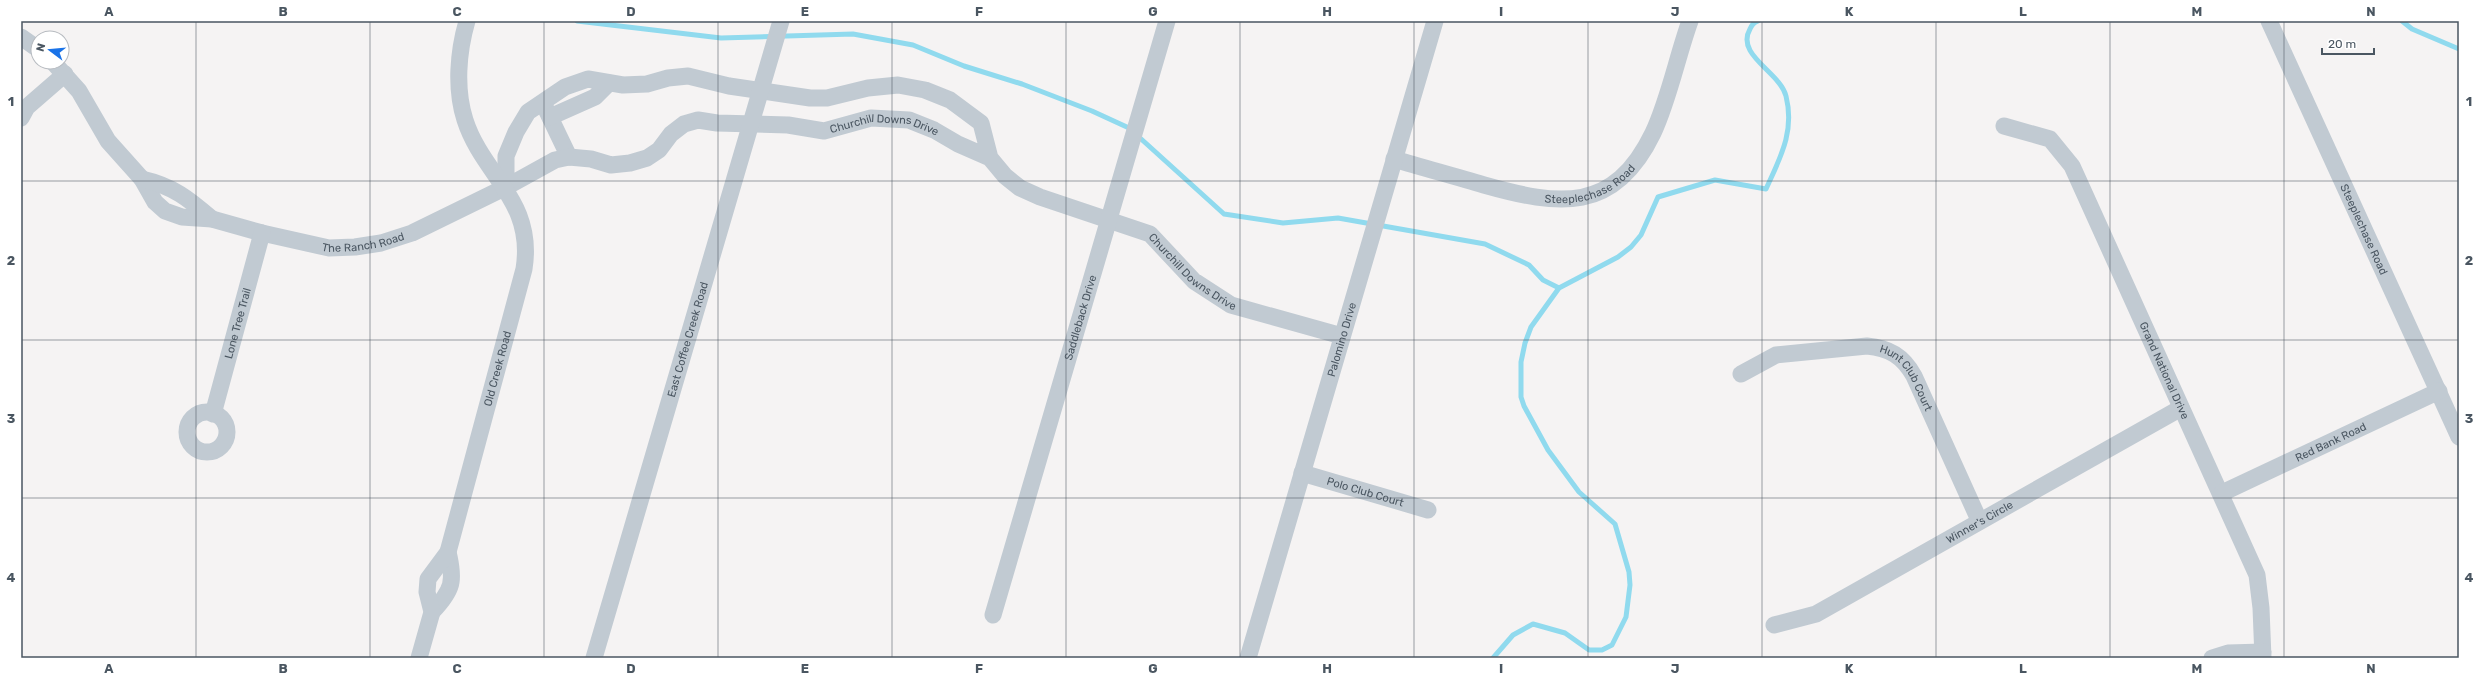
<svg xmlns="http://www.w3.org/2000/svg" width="2480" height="679" viewBox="0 0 2480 679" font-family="Rubik,sans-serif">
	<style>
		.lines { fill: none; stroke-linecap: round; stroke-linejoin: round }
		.stream { stroke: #90daee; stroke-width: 5 }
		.minor { stroke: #c1cad2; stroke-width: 17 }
		.grid { fill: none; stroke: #4a5661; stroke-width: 1; stroke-opacity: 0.55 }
		.labels { text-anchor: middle; stroke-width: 4; stroke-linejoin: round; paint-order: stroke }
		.street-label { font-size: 11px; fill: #4a5661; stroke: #fff }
		.neatline { fill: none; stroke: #4a5661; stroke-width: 1.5 }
		.grid-label { font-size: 13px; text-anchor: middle; font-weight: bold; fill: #4a5661 }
	</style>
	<rect width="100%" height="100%" fill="#f5f3f3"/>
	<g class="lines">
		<!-- stream -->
		<path class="stream" d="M 577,21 L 721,38 L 853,34 L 913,45 L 964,66 L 1022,84 L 1092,111 L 1129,128 L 1224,214 L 1283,223 L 1338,218 L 1485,244 L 1529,265 L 1543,280 L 1559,288
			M 2402,21 L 2412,29 L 2459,49
			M 1493,658 L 1513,635 L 1533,624 L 1565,633 L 1589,650 L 1602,650 L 1612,645 L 1626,617 L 1630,585 L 1629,572 L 1615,524 L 1579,492 L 1548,450 L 1524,406 L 1521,397 L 1521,362 L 1525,343 L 1531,327 L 1559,288 L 1618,257 L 1631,247 L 1641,235 L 1658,197 L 1715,180 L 1766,189 C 1780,158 1795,132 1786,96 C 1780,72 1735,55 1750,29 C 1752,25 1753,23 1758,21"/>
		<!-- minor -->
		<g class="minor">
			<path id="s1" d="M 2269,21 L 2459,437"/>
			<path d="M 21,37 L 38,49"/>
			<path id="s2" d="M 53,62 L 79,91 L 108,141 L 142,179 L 155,202 L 165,211 L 182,217 L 212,219 L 262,233 L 329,248 L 355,247 L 381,243 L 412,233 L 506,187"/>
			<path d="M 545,107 L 569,157"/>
			<path d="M 550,117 L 595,97 L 609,83"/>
			<path d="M 21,118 L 27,107 L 65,74"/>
			<path id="s3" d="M 2004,126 L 2050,139 L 2072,166 L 2257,575 L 2261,608 L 2263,658"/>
			<path id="s4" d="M 990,158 L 981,123 L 950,100 L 925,90 L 898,85 L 868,88 L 827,98 L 810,98 L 729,86 L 688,76 L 668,78 L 647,84 L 623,85 L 588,79 L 565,87 L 528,112 L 516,132 L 506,156 L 506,187 L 555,160 L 569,157 L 591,159 L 611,165 L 630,163 L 647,158 L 659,150 L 671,134 L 684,124 L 698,120 L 717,123 L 788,125 L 824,131 L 871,118 L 909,120 L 934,130 L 958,144 L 990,158 L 1005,176 L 1020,188 L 1040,197 L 1150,234 L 1194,281 L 1231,305 L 1342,336"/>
			<path id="s5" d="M 1394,159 C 1424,168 1454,176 1484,185 C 1559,206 1614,214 1653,133 C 1669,99 1677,57 1690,21"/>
			<path d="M 142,179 C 173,186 189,199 212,219"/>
			<path id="s6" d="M 1741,374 L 1776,355 L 1867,346 C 1889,348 1903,356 1914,376 L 1979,520"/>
			<circle cx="207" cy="432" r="20"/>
			<path id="s7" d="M 213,414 L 262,233"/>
			<path id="s8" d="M 1302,473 L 1428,510"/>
			<path id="s9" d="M 2222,493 L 2439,391"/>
			<path d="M 432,612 C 453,590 455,581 448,552"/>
			<path id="s10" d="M 993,615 L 1167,21"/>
			<path id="s11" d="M 1774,625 L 1816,614 L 2181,408"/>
			<path id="s12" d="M 419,658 L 432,612 L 427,592 L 428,579 L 448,552 L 524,269 C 535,200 483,176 465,120 C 455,89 458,52 467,21"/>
			<path id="s13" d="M 594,658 L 781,21"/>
			<path id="s14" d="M 1248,658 L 1435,21"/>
			<path d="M 2212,658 L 2228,653 L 2263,652"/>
		</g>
	</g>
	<!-- grid -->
	<path class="grid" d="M 196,21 L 196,658M 370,21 L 370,658M 544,21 L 544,658M 718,21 L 718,658M 892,21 L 892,658M 1066,21 L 1066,658M 1240,21 L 1240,658M 1414,21 L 1414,658M 1588,21 L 1588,658M 1762,21 L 1762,658M 1936,21 L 1936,658M 2110,21 L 2110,658M 2284,21 L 2284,658M 21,181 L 2459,181M 21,340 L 2459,340M 21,498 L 2459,498"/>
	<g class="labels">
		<!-- street labels -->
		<g class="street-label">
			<text dy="4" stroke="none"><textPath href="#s4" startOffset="998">Churchill Downs Drive</textPath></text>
			<text dy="4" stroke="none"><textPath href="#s5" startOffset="205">Steeplechase Road</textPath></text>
			<text dy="4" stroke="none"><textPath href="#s1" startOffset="229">Steeplechase Road</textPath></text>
			<text dy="4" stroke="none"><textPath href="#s2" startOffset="391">The Ranch Road</textPath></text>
			<text dy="4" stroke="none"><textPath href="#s4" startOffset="1350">Churchill Downs Drive</textPath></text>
			<text dy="4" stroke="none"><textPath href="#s10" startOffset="310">Saddleback Drive</textPath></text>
			<text dy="4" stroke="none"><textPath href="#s7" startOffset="94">Lone Tree Trail</textPath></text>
			<text dy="4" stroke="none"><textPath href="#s13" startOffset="332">East Coffee Creek Road</textPath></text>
			<text dy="4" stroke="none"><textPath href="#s14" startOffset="332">Palomino Drive</textPath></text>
			<text dy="4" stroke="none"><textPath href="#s12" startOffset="305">Old Creek Road</textPath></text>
			<text dy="4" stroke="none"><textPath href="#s3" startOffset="307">Grand National Drive</textPath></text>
			<text dy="4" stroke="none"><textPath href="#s6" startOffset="186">Hunt Club Court</textPath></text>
			<text dy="4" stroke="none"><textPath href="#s9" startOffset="120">Red Bank Road</textPath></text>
			<text dy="4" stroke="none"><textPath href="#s8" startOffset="66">Polo Club Court</textPath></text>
			<text dy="4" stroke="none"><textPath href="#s11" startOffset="231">Winner's Circle</textPath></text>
		</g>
	</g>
	<!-- border -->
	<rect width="2480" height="679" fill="none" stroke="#ffffff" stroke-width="44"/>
	<!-- north arrow -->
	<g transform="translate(50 50) rotate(286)"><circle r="19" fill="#ffffff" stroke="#b7bbc0"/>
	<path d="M0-3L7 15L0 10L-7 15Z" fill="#1a73e8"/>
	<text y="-6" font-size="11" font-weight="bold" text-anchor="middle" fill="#4a5661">N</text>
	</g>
	<!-- scale -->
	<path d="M2322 48v6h52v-6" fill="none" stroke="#4a5661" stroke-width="2"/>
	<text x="2328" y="48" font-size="12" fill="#4a5661" stroke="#ffffff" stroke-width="3" paint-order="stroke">20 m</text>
	<rect x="22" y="22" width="2436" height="635" class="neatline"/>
	<g class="grid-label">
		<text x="109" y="16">A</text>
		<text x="283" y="16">B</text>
		<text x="457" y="16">C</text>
		<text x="631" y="16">D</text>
		<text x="805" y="16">E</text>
		<text x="979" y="16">F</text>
		<text x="1153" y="16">G</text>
		<text x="1327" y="16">H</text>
		<text x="1501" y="16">I</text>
		<text x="1675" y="16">J</text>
		<text x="1849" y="16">K</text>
		<text x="2023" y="16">L</text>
		<text x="2197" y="16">M</text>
		<text x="2371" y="16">N</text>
		<text x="11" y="106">1</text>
		<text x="2469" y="106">1</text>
		<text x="11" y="265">2</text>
		<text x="2469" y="265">2</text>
		<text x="11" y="423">3</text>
		<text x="2469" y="423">3</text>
		<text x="11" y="582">4</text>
		<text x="2469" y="582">4</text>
		<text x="109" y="673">A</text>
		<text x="283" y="673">B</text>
		<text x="457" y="673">C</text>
		<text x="631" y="673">D</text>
		<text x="805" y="673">E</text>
		<text x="979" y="673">F</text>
		<text x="1153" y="673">G</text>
		<text x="1327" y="673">H</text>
		<text x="1501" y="673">I</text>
		<text x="1675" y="673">J</text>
		<text x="1849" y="673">K</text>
		<text x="2023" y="673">L</text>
		<text x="2197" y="673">M</text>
		<text x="2371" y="673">N</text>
	</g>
</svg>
